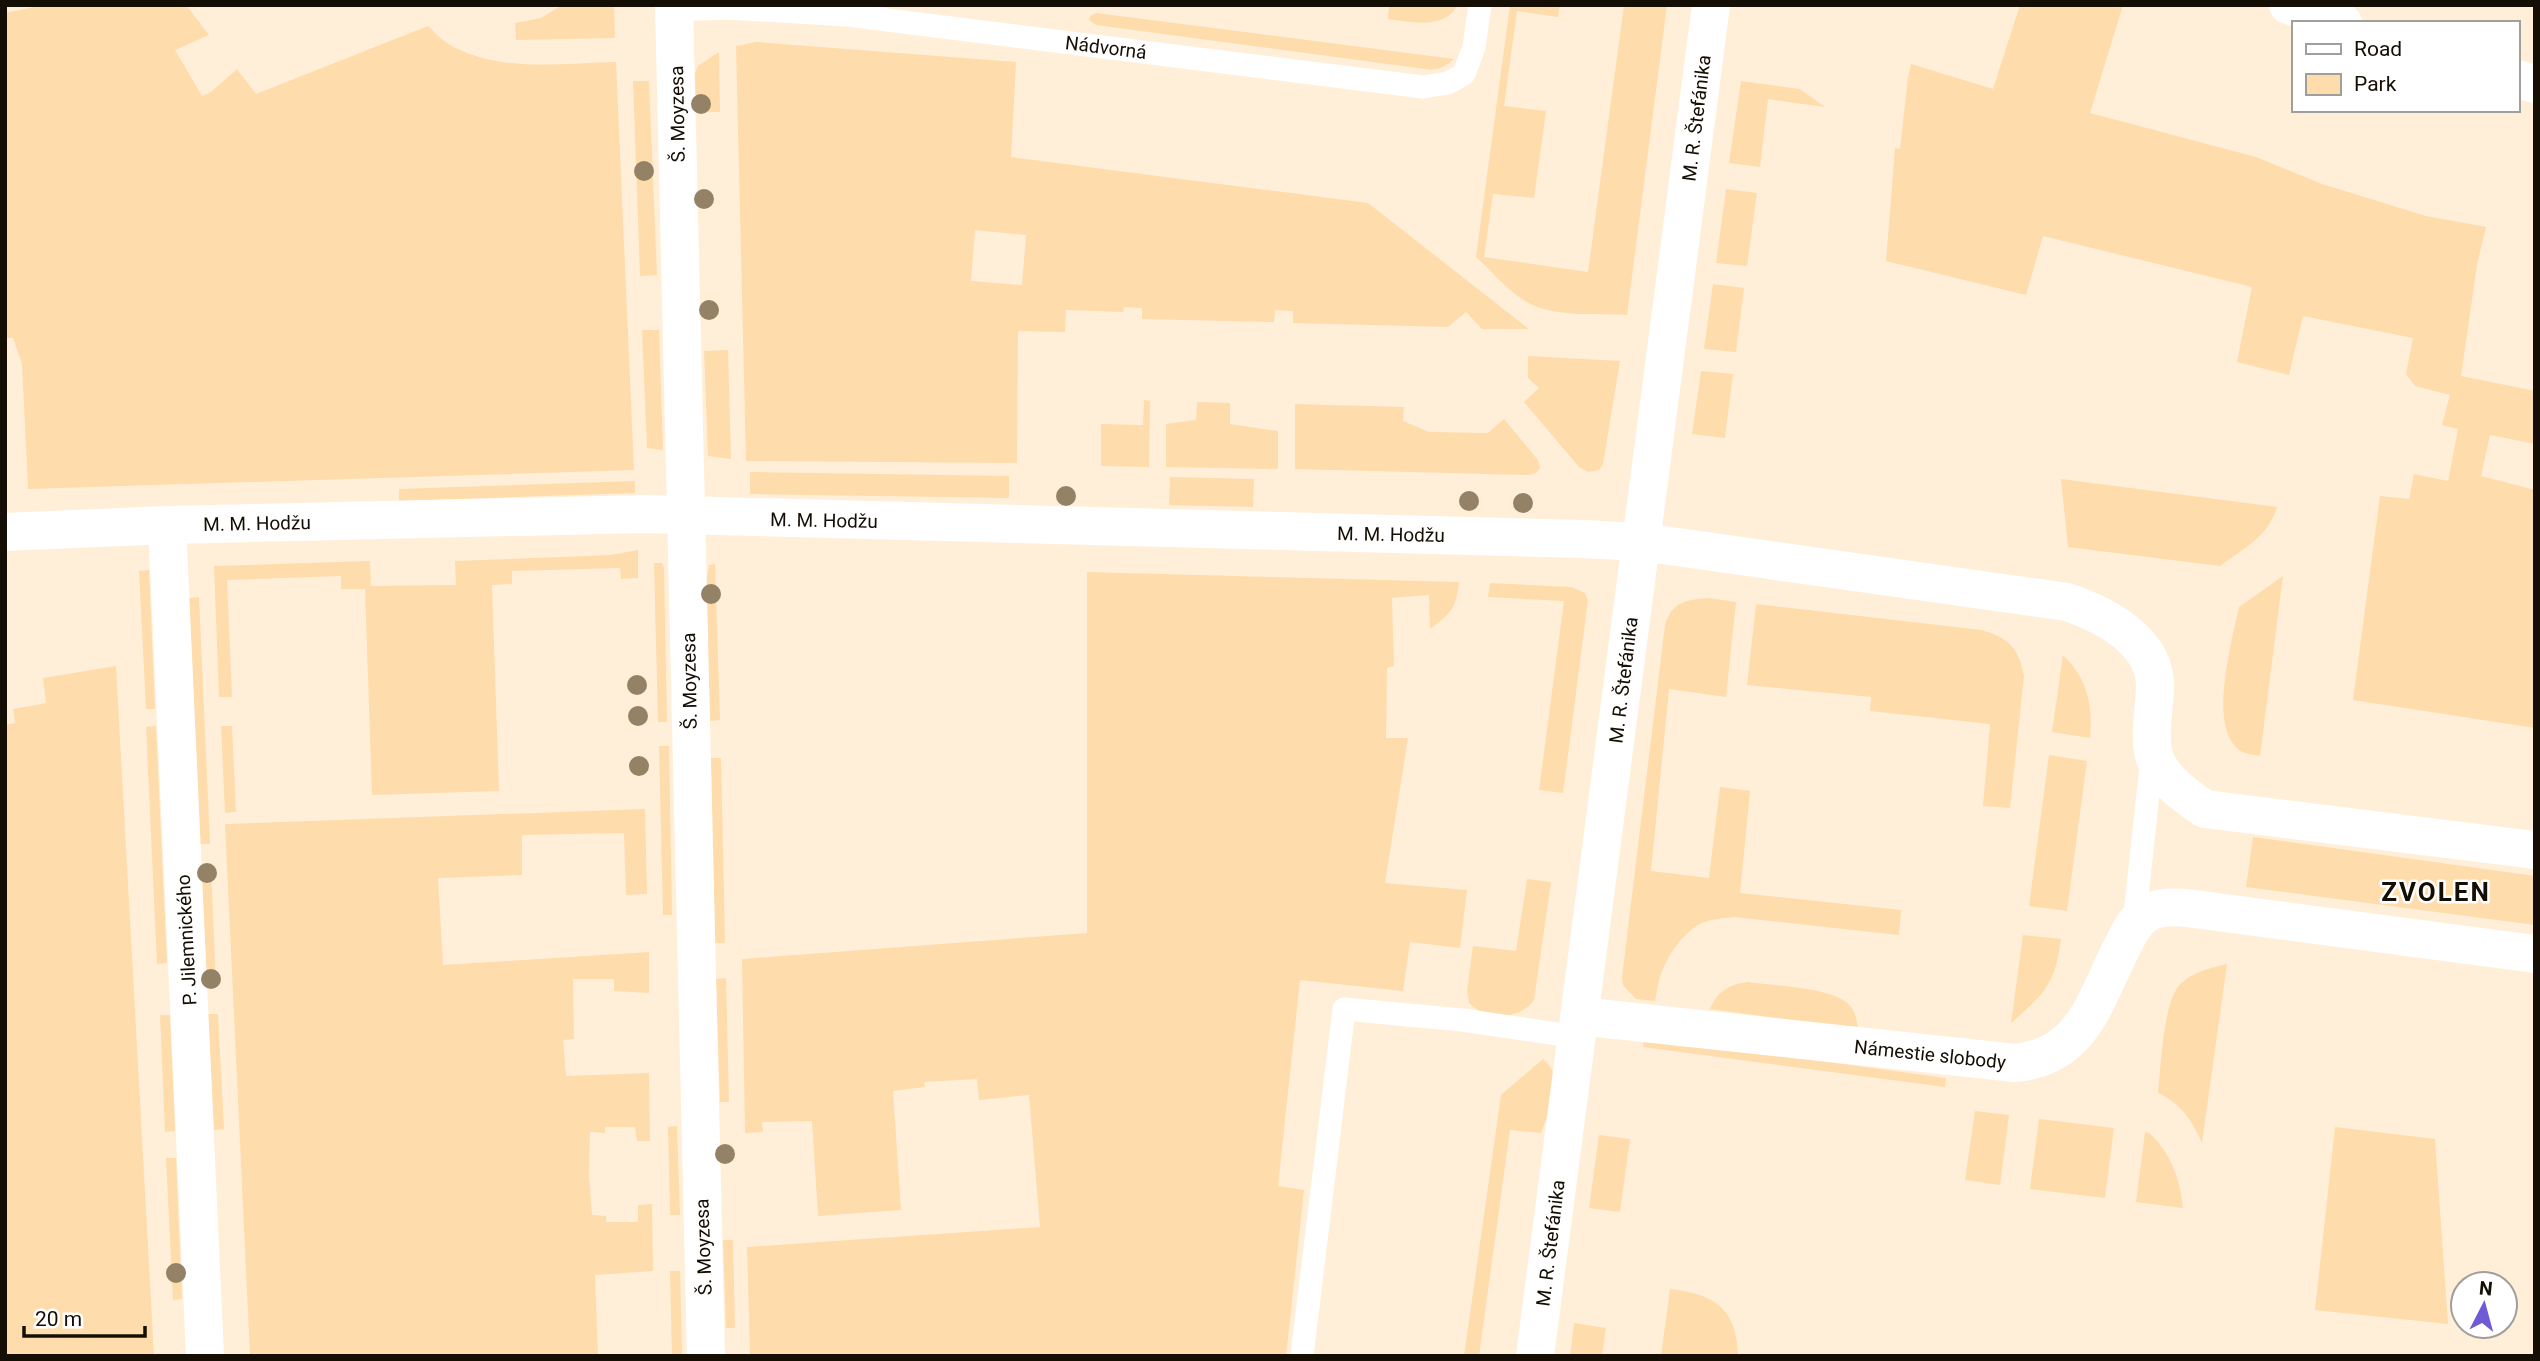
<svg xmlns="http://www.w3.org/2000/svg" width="2540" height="1361" viewBox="0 0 2540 1361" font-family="Roboto,sans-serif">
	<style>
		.green { fill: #fedcac; fill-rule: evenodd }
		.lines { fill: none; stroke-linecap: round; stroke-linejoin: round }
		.service { stroke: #fff; stroke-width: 23 }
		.minor { stroke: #fff; stroke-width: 38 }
		.tree { fill: #948266 }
		.labels { text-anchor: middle; stroke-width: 5; stroke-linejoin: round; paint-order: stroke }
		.street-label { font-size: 19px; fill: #150e05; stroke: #fff }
		.district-label { font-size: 26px; font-weight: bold; letter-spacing: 2px; fill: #150e05; stroke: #fff }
	</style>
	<rect width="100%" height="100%" fill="#ffefd8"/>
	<!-- green -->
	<path class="green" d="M 44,5 L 186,5 L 209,35 L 175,50 L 202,96 L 211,92 L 237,69 L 256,94 L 428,26 C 437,35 446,44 458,49 C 505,72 565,63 616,62 L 634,470 L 28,489 L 22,364 L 13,338 L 5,338 L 5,13 Z
		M 562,5 L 614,5 L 615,38 L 516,40 L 515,23 L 541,18 Z
		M 1389,5 L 1458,5 C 1444,30 1411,22 1388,19 Z
		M 1510,5 L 1560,5 L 1558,17 L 1517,11 L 1504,106 L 1546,111 L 1534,198 L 1493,194 L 1484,257 L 1588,272 L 1624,5 L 1667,5 L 1627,315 C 1595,313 1553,318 1525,301 C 1507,290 1492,271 1476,257 Z
		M 2020,5 L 2123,5 L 2090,113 L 2256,157 L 2322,184 L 2426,216 L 2486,227 L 2477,265 L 2461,376 L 2535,391 L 2535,444 L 2490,435 L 2481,476 L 2535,490 L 2535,728 L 2353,700 L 2380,496 L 2409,499 L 2414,474 L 2448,481 L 2458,429 L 2442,425 L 2450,395 L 2415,386 L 2406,374 L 2413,338 L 2303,316 L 2289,375 L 2237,362 L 2252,287 L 2043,236 L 2026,295 L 1886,261 L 1895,148 L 1900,149 L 1908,77 L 1911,64 L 1993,89 Z
		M 1096,13 L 1454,59 C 1445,67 1437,71 1425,69 L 1096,25 L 1089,20 L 1090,16 Z
		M 756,42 L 1016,62 L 1011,157 L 1368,203 L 1529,329 L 1482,329 L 1466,312 L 1448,327 L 1293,323 L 1293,311 L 1275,310 L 1274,322 L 1142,319 L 1142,308 L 1124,307 L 1123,312 L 1066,310 L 1065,332 L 1018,331 L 1017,463 L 746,461 L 736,46 ZM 975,230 L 1026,235 L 1022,285 L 971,281 Z
		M 719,52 L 720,112 L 696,112 L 695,73 L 698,66 Z
		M 633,81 L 649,81 L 657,275 L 640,276 Z
		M 1741,81 L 1800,89 L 1825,107 L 1768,99 L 1760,167 L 1729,163 Z
		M 1726,189 L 1757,193 L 1747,266 L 1716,263 Z
		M 1713,284 L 1744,288 L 1736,352 L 1704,349 Z
		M 642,330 L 659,330 L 663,450 L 647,448 Z
		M 728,350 L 731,459 L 708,456 L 704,351 Z
		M 1528,356 L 1620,361 L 1603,464 L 1599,470 L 1588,472 L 1579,467 L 1524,402 L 1539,388 L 1528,378 Z
		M 1701,371 L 1733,374 L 1725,438 L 1692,434 Z
		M 1144,400 L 1150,401 L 1149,467 L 1101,466 L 1101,424 L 1143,425 Z
		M 1197,402 L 1230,403 L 1230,424 L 1278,431 L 1278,469 L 1166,467 L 1166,424 L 1196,420 Z
		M 1295,404 L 1404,407 L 1403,421 L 1429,432 L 1488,433 L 1504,419 L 1538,460 L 1540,468 L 1536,473 L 1529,475 L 1295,469 Z
		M 750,472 L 1009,476 L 1009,498 L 750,494 Z
		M 1170,477 L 1254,479 L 1253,507 L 1169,505 Z
		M 2061,479 L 2277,507 C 2268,537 2244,548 2220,566 L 2068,547 Z
		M 635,481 L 635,493 L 399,501 L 399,489 Z
		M 638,550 L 638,578 L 621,579 L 620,568 L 512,571 L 512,584 L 492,585 L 499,791 L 372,795 L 365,589 L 341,589 L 341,576 L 227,580 L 232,697 L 219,697 L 214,566 L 370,561 L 371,586 L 456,585 L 455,561 L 611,555 Z
		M 654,563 L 662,563 L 664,568 L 667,722 L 658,722 Z
		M 715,564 L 720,720 L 710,721 L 706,585 L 709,565 Z
		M 149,570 L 155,709 L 146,709 L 139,571 Z
		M 1087,572 L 1459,582 C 1456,609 1451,613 1430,629 L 1429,595 L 1392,598 L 1394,666 L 1387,668 L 1386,738 L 1408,738 L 1385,883 L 1467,890 L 1460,948 L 1410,942 L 1403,991 L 1300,980 L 1278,1186 L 1304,1190 L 1286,1356 L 750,1356 L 747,1247 L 1040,1227 L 1029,1095 L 979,1100 L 977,1079 L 924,1082 L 925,1087 L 893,1091 L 901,1210 L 818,1216 L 812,1121 L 762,1122 L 763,1132 L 745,1133 L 742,959 L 1087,933 Z
		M 2283,576 L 2260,756 C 2250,754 2242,754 2235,746 C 2210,720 2232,640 2239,607 Z
		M 1490,583 L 1571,587 L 1585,593 L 1588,600 L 1563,793 L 1539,790 L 1564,601 L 1488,597 Z
		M 199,597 L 210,844 L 200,844 L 189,598 Z
		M 1708,598 L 1736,602 L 1726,697 L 1669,689 L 1651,871 L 1709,878 L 1720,787 L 1750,791 L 1740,893 L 1901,910 L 1899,935 L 1735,917 C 1724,918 1712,919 1702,923 C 1683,932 1668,955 1661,974 C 1658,982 1657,992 1655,1001 L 1636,999 L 1623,985 L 1622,977 L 1665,625 C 1672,602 1685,600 1708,598 Z
		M 1756,604 L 1981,630 C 2009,638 2018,647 2024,676 L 2010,808 L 1983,806 L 1990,724 L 1870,711 L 1871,697 L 1747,685 Z
		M 2063,655 C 2087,678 2093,705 2090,738 L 2052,732 Z
		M 116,666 L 154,1356 L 5,1356 L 5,725 L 15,723 L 13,709 L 46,703 L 43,678 Z
		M 156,726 L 167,963 L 157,964 L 146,727 Z
		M 221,726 L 232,726 L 236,812 L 225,813 Z
		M 659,746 L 669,746 L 672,915 L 663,915 Z
		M 2049,755 L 2087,761 L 2067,911 L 2029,906 Z
		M 711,758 L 721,758 L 725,943 L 715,943 Z
		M 645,809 L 647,894 L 626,895 L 624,833 L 522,835 L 522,875 L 438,878 L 443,965 L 649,952 L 649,993 L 614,991 L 614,979 L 573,979 L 574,1039 L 563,1040 L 566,1076 L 649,1073 L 650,1141 L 637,1141 L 635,1127 L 605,1127 L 605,1133 L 590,1132 L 589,1174 L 592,1215 L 606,1216 L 606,1222 L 638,1222 L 638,1205 L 652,1204 L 653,1271 L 595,1275 L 598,1356 L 250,1356 L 225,824 Z
		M 2253,837 L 2535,876 L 2535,925 L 2246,887 Z
		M 201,868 L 211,868 L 216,984 L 207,984 Z
		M 1527,879 L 1551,882 L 1534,1000 C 1520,1020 1486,1021 1469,1003 L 1467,990 L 1473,946 L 1516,951 Z
		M 2023,935 L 2061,939 C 2055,985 2044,994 2011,1023 Z
		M 2227,964 L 2202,1143 C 2192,1120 2181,1104 2158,1093 C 2161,1067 2163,1006 2178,987 C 2189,973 2210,968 2227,964 Z
		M 726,978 L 729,1102 L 720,1102 L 716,979 Z
		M 1748,982 C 1773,986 1837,987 1851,1007 C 1856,1014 1857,1021 1858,1029 L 1710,1009 C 1718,991 1728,985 1748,982 Z
		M 208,1014 L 218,1014 L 224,1129 L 214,1130 Z
		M 160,1015 L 170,1015 L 175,1131 L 165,1132 Z
		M 1644,1037 L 1946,1078 L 1945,1087 L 1643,1047 Z
		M 1543,1059 C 1568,1081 1550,1107 1541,1133 L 1510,1130 L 1479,1356 L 1464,1356 L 1501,1095 Z
		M 1975,1111 L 2009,1115 L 2000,1185 L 1965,1180 Z
		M 2039,1119 L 2114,1128 L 2105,1198 L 2030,1189 Z
		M 677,1126 L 680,1215 L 670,1215 L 668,1127 Z
		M 2335,1127 L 2435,1139 L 2448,1324 L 2315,1310 Z
		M 2145,1132 L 2149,1133 C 2171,1153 2180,1179 2183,1208 L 2136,1202 Z
		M 1599,1135 L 1630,1139 L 1620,1212 L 1589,1208 Z
		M 166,1158 L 176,1158 L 182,1299 L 173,1300 Z
		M 723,1240 L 733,1240 L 735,1328 L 726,1328 Z
		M 670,1271 L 680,1271 L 682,1356 L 672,1356 Z
		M 1670,1289 C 1715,1294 1737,1309 1738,1356 L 1661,1356 Z
		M 1574,1323 L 1606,1328 L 1602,1356 L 1570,1356 Z"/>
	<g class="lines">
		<!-- service -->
		<path class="service" d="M 674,10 L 727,8 L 848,15 L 1423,87 L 1448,83 L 1464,74 L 1474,47 L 1480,5
			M 2134,924 L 2152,756
			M 1302,1356 L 1344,1009 L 1462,1020 L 1577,1037"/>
		<!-- minor -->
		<path class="minor" d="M 674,5 L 706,1356
			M 2288,5 L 2343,23
			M 2517,79 L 2535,84
			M 167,525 L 205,1356
			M 5,532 L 167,525 L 645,514 L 1583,539 L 1642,542 L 2067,602 C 2103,614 2155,640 2155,686 C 2155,705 2149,732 2153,751 C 2157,776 2185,796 2205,809 L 2535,850
			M 1579,1016 L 2015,1063 C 2083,1057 2095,1000 2121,949 C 2128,936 2133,921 2146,914 C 2158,906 2173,907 2187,908 L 2535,954
			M 1535,1356 L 1711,5"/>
	</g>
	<!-- trees -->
	<g class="tree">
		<circle cx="701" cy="104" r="10"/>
		<circle cx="644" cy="171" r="10"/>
		<circle cx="704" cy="199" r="10"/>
		<circle cx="709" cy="310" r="10"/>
		<circle cx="1066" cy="496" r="10"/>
		<circle cx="1469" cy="501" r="10"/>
		<circle cx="1523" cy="503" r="10"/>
		<circle cx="711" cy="594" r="10"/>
		<circle cx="637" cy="685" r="10"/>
		<circle cx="638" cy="716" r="10"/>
		<circle cx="639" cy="766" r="10"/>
		<circle cx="207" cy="873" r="10"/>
		<circle cx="211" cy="979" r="10"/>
		<circle cx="725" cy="1154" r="10"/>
		<circle cx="176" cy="1273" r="10"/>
	</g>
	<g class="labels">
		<!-- street labels -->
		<g class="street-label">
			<text transform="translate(1106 47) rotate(7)" y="7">Nádvorná</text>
			<text transform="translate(677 114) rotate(-91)" y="7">Š. Moyzesa</text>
			<text transform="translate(1696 118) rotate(-83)" y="7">M. R. Štefánika</text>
			<text transform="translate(824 520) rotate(1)" y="7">M. M. Hodžu</text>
			<text transform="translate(257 523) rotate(-1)" y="7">M. M. Hodžu</text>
			<text transform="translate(1391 534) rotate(1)" y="7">M. M. Hodžu</text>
			<text transform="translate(1623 680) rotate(-83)" y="7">M. R. Štefánika</text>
			<text transform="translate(689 681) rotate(-91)" y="7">Š. Moyzesa</text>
			<text transform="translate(186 940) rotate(-93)" y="7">P. Jilemnického</text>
			<text transform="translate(1930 1054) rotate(6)" y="7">Námestie slobody</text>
			<text transform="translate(1550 1243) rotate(-83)" y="7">M. R. Štefánika</text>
			<text transform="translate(703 1247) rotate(-92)" y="7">Š. Moyzesa</text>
		</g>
		<!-- district labels -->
		<g class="district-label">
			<text x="2436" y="901">ZVOLEN</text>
		</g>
	</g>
	<!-- border -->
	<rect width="2540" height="1361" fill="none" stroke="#150e05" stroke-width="14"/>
	<!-- legend -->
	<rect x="2292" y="21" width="228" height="91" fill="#ffffff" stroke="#a19f9b" stroke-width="2"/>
	<rect x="2306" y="44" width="35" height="10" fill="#ffffff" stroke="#a19f9b" stroke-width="2"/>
	<text x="2354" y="56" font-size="21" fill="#150e05">Road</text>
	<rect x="2306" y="74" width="35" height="21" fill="#fedcac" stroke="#a19f9b" stroke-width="2"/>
	<text x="2354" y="91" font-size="21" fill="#150e05">Park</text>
	<!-- north arrow -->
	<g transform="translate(2484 1305) rotate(6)"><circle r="33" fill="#ffffff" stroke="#a19f9b" stroke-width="2"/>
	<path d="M0-5L12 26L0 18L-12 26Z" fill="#6f5bd5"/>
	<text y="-10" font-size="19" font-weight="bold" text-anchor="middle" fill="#150e05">N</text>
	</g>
	<!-- scale -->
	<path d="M24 1326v10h121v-10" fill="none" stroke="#150e05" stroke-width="3.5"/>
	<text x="35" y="1326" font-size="21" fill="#150e05" stroke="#ffffff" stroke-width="5" paint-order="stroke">20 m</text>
</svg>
